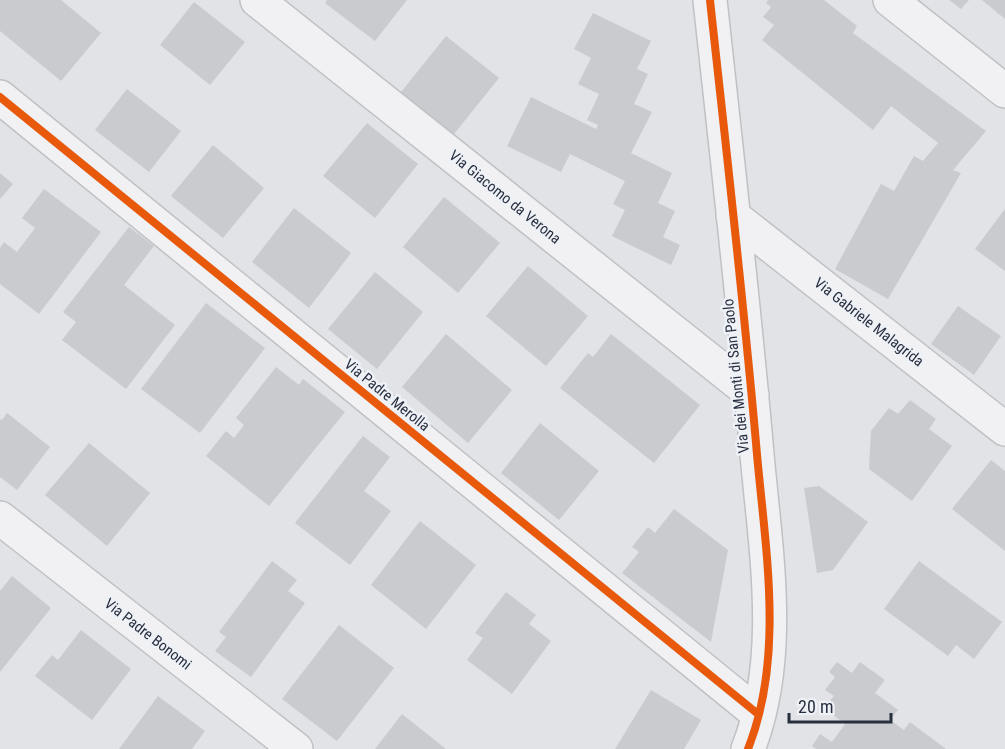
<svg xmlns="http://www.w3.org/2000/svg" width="1005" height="749" viewBox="0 0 1005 749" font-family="'Roboto Condensed',sans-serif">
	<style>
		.building { fill: #c9cbce }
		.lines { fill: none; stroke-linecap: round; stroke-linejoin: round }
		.minor-casing { stroke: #bfc1c4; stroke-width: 36 }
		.minor { stroke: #f1f1f3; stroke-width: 33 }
		.cycleway-casing { stroke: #eef1f6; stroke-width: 11 }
		.cycleway { stroke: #e8590c; stroke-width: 8 }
		.labels { text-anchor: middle; stroke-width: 5; stroke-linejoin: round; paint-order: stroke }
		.street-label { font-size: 15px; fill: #282f3f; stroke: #eef1f6 }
	</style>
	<rect width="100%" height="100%" fill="#e1e3e6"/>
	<!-- building -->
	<path class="building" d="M 0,0 L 61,0 L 101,33 L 61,81 L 0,31 Z
		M 327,0 L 407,0 L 375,41 L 325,3 Z
		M 768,0 L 824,0 L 857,26 L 853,33 L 986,131 L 953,170 L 961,173 L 888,299 L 835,269 L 881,184 L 894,191 L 914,156 L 923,161 L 938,143 L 891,106 L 873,130 L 762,40 L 774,25 L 763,17 L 771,7 L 766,3 Z
		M 949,0 L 969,0 L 961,9 Z
		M 982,0 L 1005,0 L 1005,19 Z
		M 194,2 L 245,42 L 210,85 L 160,45 Z
		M 593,13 L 651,41 L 637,69 L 648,74 L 634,104 L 652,112 L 631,153 L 672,173 L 658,203 L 675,211 L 663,237 L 680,245 L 671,265 L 612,236 L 625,210 L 613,204 L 625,181 L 570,154 L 561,172 L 507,146 L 531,97 L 596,129 L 598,125 L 587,120 L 599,94 L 578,84 L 591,58 L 574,49 Z
		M 446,36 L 499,78 L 454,134 L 401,92 Z
		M 127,89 L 181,131 L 149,172 L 95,130 Z
		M 367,123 L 418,164 L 375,218 L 323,176 Z
		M 213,145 L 264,188 L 223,238 L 171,196 Z
		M 0,173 L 13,184 L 0,199 Z
		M 44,189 L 101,232 L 39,314 L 0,284 L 0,248 L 4,242 L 17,252 L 35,228 L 22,218 Z
		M 444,197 L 500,243 L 458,293 L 403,247 Z
		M 294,208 L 351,253 L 309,308 L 252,262 Z
		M 1005,209 L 1005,271 L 975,249 Z
		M 129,227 L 154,246 L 124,285 L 175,325 L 126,389 L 62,340 L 76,322 L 63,312 Z
		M 528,266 L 588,316 L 546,366 L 486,316 Z
		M 375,272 L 423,312 L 377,369 L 328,329 Z
		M 206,303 L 265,348 L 200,433 L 141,389 Z
		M 958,306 L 1001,336 L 974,375 L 931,344 Z
		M 446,334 L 512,390 L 468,443 L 402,387 Z
		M 611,334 L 700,405 L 654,463 L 560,388 L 588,353 L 593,357 Z
		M 276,367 L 299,385 L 303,379 L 345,412 L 269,506 L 206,456 L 226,431 L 234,438 L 244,425 L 236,418 Z
		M 910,400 L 936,419 L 929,429 L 952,446 L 912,501 L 869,469 L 871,431 L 889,408 L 898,414 Z
		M 7,413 L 50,447 L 17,490 L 0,477 L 0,419 L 2,420 Z
		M 540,423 L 599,471 L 559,520 L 501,473 Z
		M 363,436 L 390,457 L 364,491 L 391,511 L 350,565 L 295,523 Z
		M 89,443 L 150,493 L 107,546 L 45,495 Z
		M 991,460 L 1005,471 L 1005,551 L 952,509 Z
		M 819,486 L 868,522 L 833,570 L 817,573 L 804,488 Z
		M 674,509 L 728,550 L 711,642 L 622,573 L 639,552 L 632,547 L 648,527 L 655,533 Z
		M 420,521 L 476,565 L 426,629 L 371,585 Z
		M 272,561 L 297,580 L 288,591 L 305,603 L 251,677 L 215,651 L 226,637 L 219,632 Z
		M 919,561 L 1002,622 L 974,659 L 956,645 L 948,656 L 884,609 Z
		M 12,576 L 51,608 L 0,672 L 0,591 Z
		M 506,592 L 536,615 L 529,624 L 551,641 L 512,694 L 467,660 L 483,638 L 475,633 Z
		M 339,625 L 394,668 L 337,741 L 282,699 Z
		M 81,630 L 131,669 L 92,720 L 35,676 L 52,655 L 58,660 Z
		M 837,662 L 852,673 L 860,662 L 885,680 L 875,693 L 898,710 L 890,720 L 904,730 L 910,722 L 946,749 L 816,749 L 812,746 L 820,734 L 832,742 L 845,724 L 824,708 L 834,696 L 825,690 L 835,677 L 829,672 Z
		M 651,690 L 701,720 L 684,749 L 615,749 Z
		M 158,696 L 205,731 L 192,749 L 119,749 Z
		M 402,714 L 446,749 L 375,749 Z"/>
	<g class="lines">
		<!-- minor casing -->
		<g class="minor-casing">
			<path id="minor" d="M 257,0 L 752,394
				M 710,0 C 726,148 743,295 756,443 C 764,542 786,653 748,749
				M 890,0 L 1005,91
				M 0,97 L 758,714
				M 733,216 L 1005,429
				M 0,518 L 296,749"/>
		</g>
		<!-- minor -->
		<use href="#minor" class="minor"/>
		<!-- cycleway casing -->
		<g class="cycleway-casing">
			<path id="cycleway" d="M 710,0 C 726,148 743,295 756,443 C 764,542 786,653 748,749
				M 0,97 L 758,714"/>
		</g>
		<!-- cycleway -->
		<use href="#cycleway" class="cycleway"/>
	</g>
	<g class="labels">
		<!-- street labels -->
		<g class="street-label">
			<text transform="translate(505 197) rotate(39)" y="5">Via Giacomo da Verona</text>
			<text transform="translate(869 322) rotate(38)" y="5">Via Gabriele Malagrida</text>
			<text transform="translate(736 376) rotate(-96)" y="5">Via dei Monti di San Paolo</text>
			<text transform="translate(387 395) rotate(39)" y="5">Via Padre Merolla</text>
			<text transform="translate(148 634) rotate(38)" y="5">Via Padre Bonomi</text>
		</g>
	</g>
	<!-- scale -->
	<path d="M789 713v9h102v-9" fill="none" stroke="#282f3f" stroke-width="3"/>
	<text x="798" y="713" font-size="18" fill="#282f3f" stroke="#eef1f6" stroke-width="4.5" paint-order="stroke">20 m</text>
</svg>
